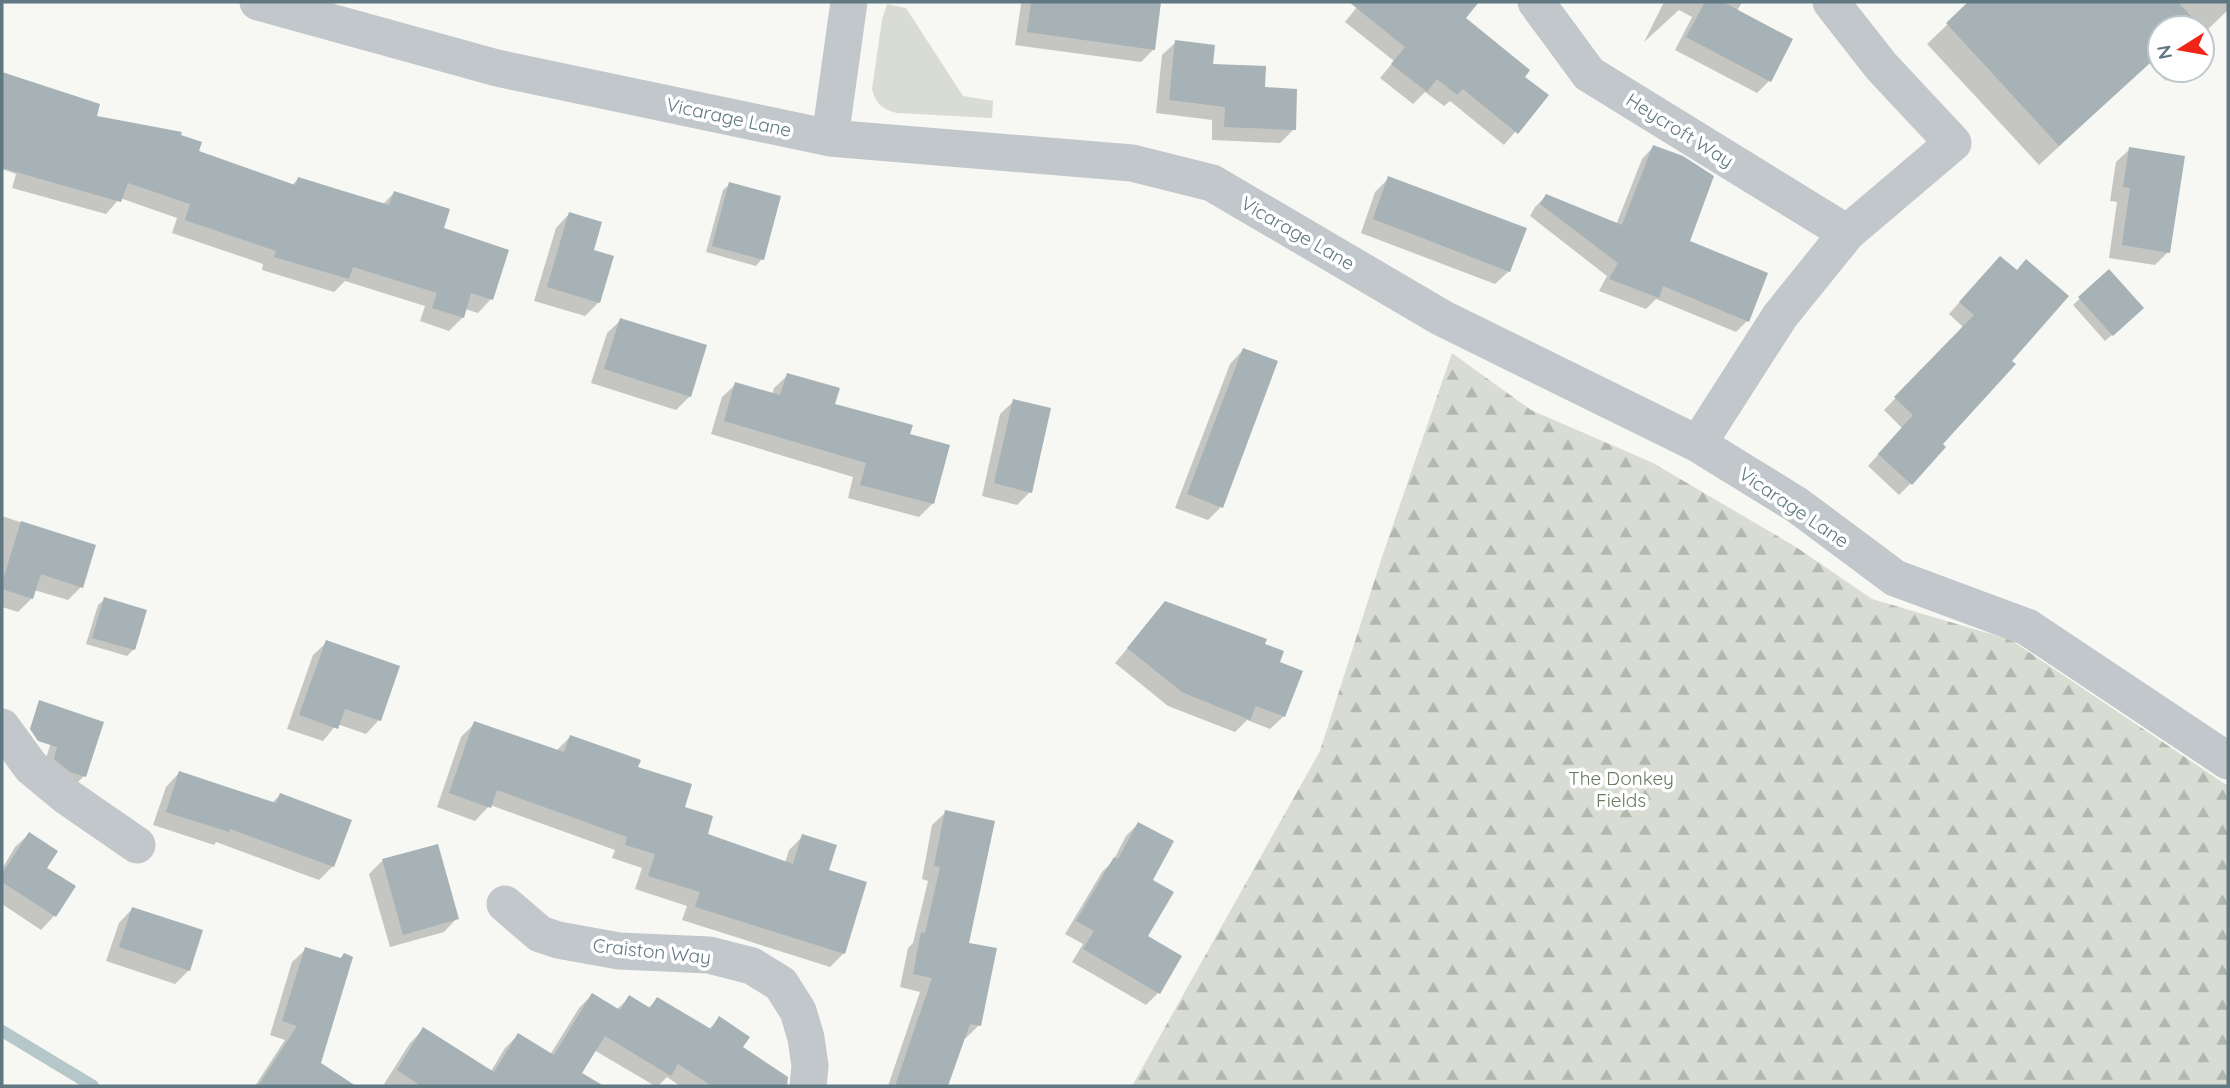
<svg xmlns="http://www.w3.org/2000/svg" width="2230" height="1088" viewBox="0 0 2230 1088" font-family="Quicksand,sans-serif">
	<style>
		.green { fill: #d8dcd2 }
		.forest { fill: url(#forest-firs) }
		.shadow { fill: #0003 }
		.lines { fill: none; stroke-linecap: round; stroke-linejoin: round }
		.stream { stroke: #b5c7c9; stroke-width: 12 }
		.building { fill: #a6b2b6 }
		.minor { stroke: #c1c7ca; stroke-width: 37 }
		.labels { text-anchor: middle; stroke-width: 7; stroke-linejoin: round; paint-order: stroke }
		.street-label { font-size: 19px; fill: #5f7881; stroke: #fff }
		.park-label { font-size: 19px; fill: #68795f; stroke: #fff }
	</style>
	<defs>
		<pattern id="forest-firs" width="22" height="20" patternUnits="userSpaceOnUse" patternTransform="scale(1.75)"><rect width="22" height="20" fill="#d8dcd2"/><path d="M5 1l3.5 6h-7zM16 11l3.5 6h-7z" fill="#b2b7b0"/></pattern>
	</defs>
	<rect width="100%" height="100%" fill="#f7f7f3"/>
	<!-- green -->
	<path class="green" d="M 887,4 L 906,8 L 963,96 L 993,101 L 992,118 L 897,113 C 882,109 876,104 872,89 L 882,20 Z"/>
	<!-- forest -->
	<path class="forest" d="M 1452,353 L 1531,410 L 1653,463 L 1796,547 L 1872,599 L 2011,640 L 2228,786 L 2228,1086 L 1132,1086 L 1320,751 L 1381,560 Z"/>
	<!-- shadow -->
	<path class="shadow" d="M 1023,2 L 1160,2 L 1154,49 L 1141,62 L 1015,45 L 1021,4 Z
		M 1361,2 L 1452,2 L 1467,13 L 1464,18 L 1523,77 L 1546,96 L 1504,145 L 1450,101 L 1444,106 L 1425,92 L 1413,104 L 1380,78 L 1394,61 L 1345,22 Z
		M 1664,2 L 1742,2 L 1737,11 L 1769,81 L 1757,93 L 1675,50 L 1692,17 L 1679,10 L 1644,42 Z
		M 1971,2 L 2228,2 L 2228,10 L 2204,33 L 2202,47 L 2202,28 L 2160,28 L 2160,70 L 2178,70 L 2166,81 L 2149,63 L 2039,165 L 1927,44 Z
		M 1176,42 L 1211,65 L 1263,89 L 1294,129 L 1280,143 L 1212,140 L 1212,120 L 1156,113 L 1162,55 Z
		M 2,75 L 89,102 L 95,117 L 179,136 L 197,152 L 291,186 L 298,179 L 383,204 L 394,193 L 442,229 L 491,299 L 478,313 L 465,309 L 462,318 L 449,331 L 420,321 L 425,306 L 345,281 L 334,292 L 262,270 L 263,264 L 172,233 L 177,218 L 120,198 L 106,214 L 12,188 L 16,174 L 2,169 Z
		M 1653,147 L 1687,242 L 1747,321 L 1736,332 L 1656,299 L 1646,309 L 1599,291 L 1607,276 L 1530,216 L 1535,207 L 1546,196 L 1616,225 L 1642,159 Z
		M 2130,149 L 2168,252 L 2155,265 L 2109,258 L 2117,202 L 2110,201 L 2116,162 Z
		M 1389,178 L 1509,271 L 1495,284 L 1361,233 L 1375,192 Z
		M 730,184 L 762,259 L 756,266 L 706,252 L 723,190 Z
		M 569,214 L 592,251 L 599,302 L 585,316 L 534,301 L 556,228 Z
		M 1989,269 L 2016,272 L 1940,444 L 1911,483 L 1899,495 L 1868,466 L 1902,428 L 1884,410 L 1964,328 L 1949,314 Z
		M 2109,271 L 2136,314 L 2105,341 L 2073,305 Z
		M 621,320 L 690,396 L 676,410 L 591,383 L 607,333 Z
		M 1243,350 L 1221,507 L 1208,520 L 1175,508 L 1230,364 Z
		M 788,375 L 833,405 L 908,435 L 947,446 L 932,504 L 919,517 L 848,498 L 853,477 L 711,434 L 722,397 L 736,384 L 772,395 L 774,388 Z
		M 1014,401 L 1030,492 L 1017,505 L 982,496 L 1000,414 Z
		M 2,516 L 94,547 L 81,587 L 68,600 L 34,590 L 32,598 L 18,612 L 2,607 Z
		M 105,599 L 134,649 L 127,656 L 86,644 L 98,605 Z
		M 1166,603 L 1263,645 L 1278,663 L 1284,716 L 1270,729 L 1247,720 L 1235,732 L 1168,706 L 1115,663 Z
		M 327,642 L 379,720 L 366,734 L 337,724 L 323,741 L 287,729 L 313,655 Z
		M 475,723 L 556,751 L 570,737 L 636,768 L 683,808 L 706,835 L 785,863 L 789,850 L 803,836 L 827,871 L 844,953 L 830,967 L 682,920 L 687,906 L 635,889 L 642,868 L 612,858 L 615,850 L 490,805 L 475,821 L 437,807 L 461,737 Z
		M 56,726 L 84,776 L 70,790 L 43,768 Z
		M 179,773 L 272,803 L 280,795 L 333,866 L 319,880 L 216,842 L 214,845 L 153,825 L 166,787 Z
		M 946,812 L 979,1025 L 966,1038 L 964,1038 L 947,1086 L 888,1086 L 920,992 L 900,987 L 908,948 L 913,943 L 928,881 L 922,879 L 932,825 Z
		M 1138,824 L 1151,881 L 1146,936 L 1158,993 L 1146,1005 L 1072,962 L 1083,944 L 1065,934 L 1102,872 L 1113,861 L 1126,836 Z
		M 29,834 L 45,868 L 73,887 L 54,916 L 41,930 L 2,904 L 2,869 L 15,847 Z
		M 382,861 L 457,918 L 444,932 L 390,947 L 369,874 Z
		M 132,909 L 189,970 L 175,984 L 106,961 L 119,923 Z
		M 306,949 L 319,1063 L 337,1075 L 330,1086 L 255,1086 L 285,1040 L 270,1035 L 292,962 Z
		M 592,995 L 616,1010 L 630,997 L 648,1008 L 658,999 L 708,1030 L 719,1019 L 740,1047 L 774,1070 L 763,1086 L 680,1086 L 667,1077 L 658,1086 L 655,1086 L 594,1050 L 572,1086 L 482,1086 L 505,1048 L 518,1035 L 550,1055 L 579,1008 Z
		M 423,1030 L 485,1068 L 474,1086 L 387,1086 L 384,1084 L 410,1043 Z"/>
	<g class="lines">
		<!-- stream -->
		<path class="stream" d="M 2,1031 L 93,1086"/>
	</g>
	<!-- building -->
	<path class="building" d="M 1031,2 L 1161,2 L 1155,50 L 1027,32 Z
		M 1349,2 L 1479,2 L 1466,18 L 1530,70 L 1525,77 L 1549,95 L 1518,134 L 1463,89 L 1457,95 L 1437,79 L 1427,92 L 1391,64 L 1405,47 Z
		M 1705,2 L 1723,2 L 1793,39 L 1771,82 L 1686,37 Z
		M 1968,2 L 2178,2 L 2212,39 L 2202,49 L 2202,28 L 2160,28 L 2160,54 L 2059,146 L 1946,23 Z
		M 1175,40 L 1215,45 L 1213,64 L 1266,66 L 1265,87 L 1297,89 L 1296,130 L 1224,127 L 1225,107 L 1169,100 Z
		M 2,72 L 100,104 L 97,116 L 182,132 L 181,135 L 202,142 L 199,151 L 295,185 L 298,177 L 389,205 L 394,191 L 450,209 L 444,228 L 509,250 L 493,300 L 471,293 L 464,318 L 432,308 L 437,293 L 353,267 L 349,279 L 274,257 L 276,251 L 185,220 L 190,204 L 128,183 L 121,202 L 2,168 Z
		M 1653,145 L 1683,156 L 1714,176 L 1690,241 L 1768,273 L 1749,322 L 1663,286 L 1659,298 L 1609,279 L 1618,263 L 1540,204 L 1546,194 L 1622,225 Z
		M 2129,147 L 2185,156 L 2170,253 L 2122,245 L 2130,188 L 2123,187 Z
		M 1388,176 L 1527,228 L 1510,272 L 1373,219 Z
		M 729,182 L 781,196 L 764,260 L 712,246 Z
		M 569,212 L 602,222 L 594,250 L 614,256 L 600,303 L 547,287 Z
		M 2000,256 L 2017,270 L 2026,259 L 2069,296 L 2012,361 L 2016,364 L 1943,444 L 1946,447 L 1912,485 L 1878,454 L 1913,415 L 1894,397 L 1974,315 L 1959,302 Z
		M 2109,269 L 2144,308 L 2113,336 L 2078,297 Z
		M 620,318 L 707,345 L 691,397 L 604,369 Z
		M 1243,348 L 1278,361 L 1223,508 L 1187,494 Z
		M 787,373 L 840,388 L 835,404 L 913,425 L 910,434 L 950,445 L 934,504 L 860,485 L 866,463 L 724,421 L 735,382 L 780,395 Z
		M 1013,399 L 1051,408 L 1032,493 L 994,483 Z
		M 21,521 L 96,545 L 83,588 L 41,574 L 33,599 L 2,589 L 2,583 Z
		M 104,597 L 147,610 L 135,650 L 92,638 Z
		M 1165,601 L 1267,639 L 1265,644 L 1284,651 L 1280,662 L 1303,671 L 1285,717 L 1256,706 L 1250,720 L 1182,692 L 1127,648 Z
		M 326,640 L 400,666 L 381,721 L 345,709 L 338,729 L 299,715 Z
		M 39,700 L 104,722 L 86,777 L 70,772 L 54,759 L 57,747 L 38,741 L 30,729 Z
		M 474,721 L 564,752 L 570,735 L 641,760 L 638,767 L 692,784 L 685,807 L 713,816 L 708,834 L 793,864 L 802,834 L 837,845 L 829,870 L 867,882 L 845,954 L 695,907 L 700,892 L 648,876 L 655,854 L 625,845 L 627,837 L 497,790 L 491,808 L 449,793 Z
		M 179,771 L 276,803 L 280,793 L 352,820 L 334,867 L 230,829 L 229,832 L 166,812 Z
		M 945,810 L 995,821 L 969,943 L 997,948 L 981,1026 L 970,1024 L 948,1086 L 895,1086 L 932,978 L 913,974 L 921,932 L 925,933 L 940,867 L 934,866 Z
		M 1138,822 L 1174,841 L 1153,880 L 1174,892 L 1148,936 L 1182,956 L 1160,994 L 1083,949 L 1094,931 L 1076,921 L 1114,857 L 1118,859 Z
		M 29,832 L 58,851 L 47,868 L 76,886 L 56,917 L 2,882 L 2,874 Z
		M 438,844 L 459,919 L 403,935 L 382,859 Z
		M 132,907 L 203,930 L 190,971 L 119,947 Z
		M 305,947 L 341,958 L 344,953 L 353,957 L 321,1063 L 356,1086 L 258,1086 L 297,1026 L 282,1021 Z
		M 592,993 L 620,1010 L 629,995 L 650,1008 L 657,997 L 711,1029 L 719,1016 L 750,1037 L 743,1047 L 788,1077 L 787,1086 L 712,1086 L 678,1064 L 671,1076 L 605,1036 L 582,1073 L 604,1086 L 421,1086 L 397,1070 L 423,1027 L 494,1072 L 518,1033 L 554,1055 Z"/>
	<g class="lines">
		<!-- minor -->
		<path class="minor" d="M 258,2 L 497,68 L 830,138 L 1132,163 L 1212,183 L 1442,318 L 1698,444 L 1797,505 L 1895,578 L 2027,627 L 2228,761
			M 1536,2 L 1589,74 L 1847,233
			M 830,138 L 849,2
			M 1698,444 L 1780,316 L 1847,233 L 1953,143 L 1881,66 L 1831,2
			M 2,727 L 31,767 L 66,796 L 137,845
			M 505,904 L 540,934 L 558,940 L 619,951 L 709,955 L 752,966 L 781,984 L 798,1011 L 806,1038 L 810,1066 L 808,1086"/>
	</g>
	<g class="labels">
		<!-- street labels -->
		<g class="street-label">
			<text transform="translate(729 117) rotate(12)" y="7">Vicarage Lane</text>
			<text transform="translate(1680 130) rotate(32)" y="7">Heycroft Way</text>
			<text transform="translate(1298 233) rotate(30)" y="7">Vicarage Lane</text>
			<text transform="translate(1794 507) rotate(34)" y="7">Vicarage Lane</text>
			<text transform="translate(652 951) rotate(6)" y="7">Craiston Way</text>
		</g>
		<!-- park labels -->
		<g class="park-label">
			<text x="1621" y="785">The Donkey<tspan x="1621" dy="22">Fields</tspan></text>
		</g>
	</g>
	<!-- border -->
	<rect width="2230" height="1088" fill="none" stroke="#5f7881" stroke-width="7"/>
	<!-- north arrow -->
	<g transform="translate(2181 49) rotate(259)"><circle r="33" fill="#ffffff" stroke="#bfc9cd" stroke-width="2"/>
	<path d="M0-5L12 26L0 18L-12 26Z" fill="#f12619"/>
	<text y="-10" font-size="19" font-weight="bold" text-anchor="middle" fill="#5f7881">N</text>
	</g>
</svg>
